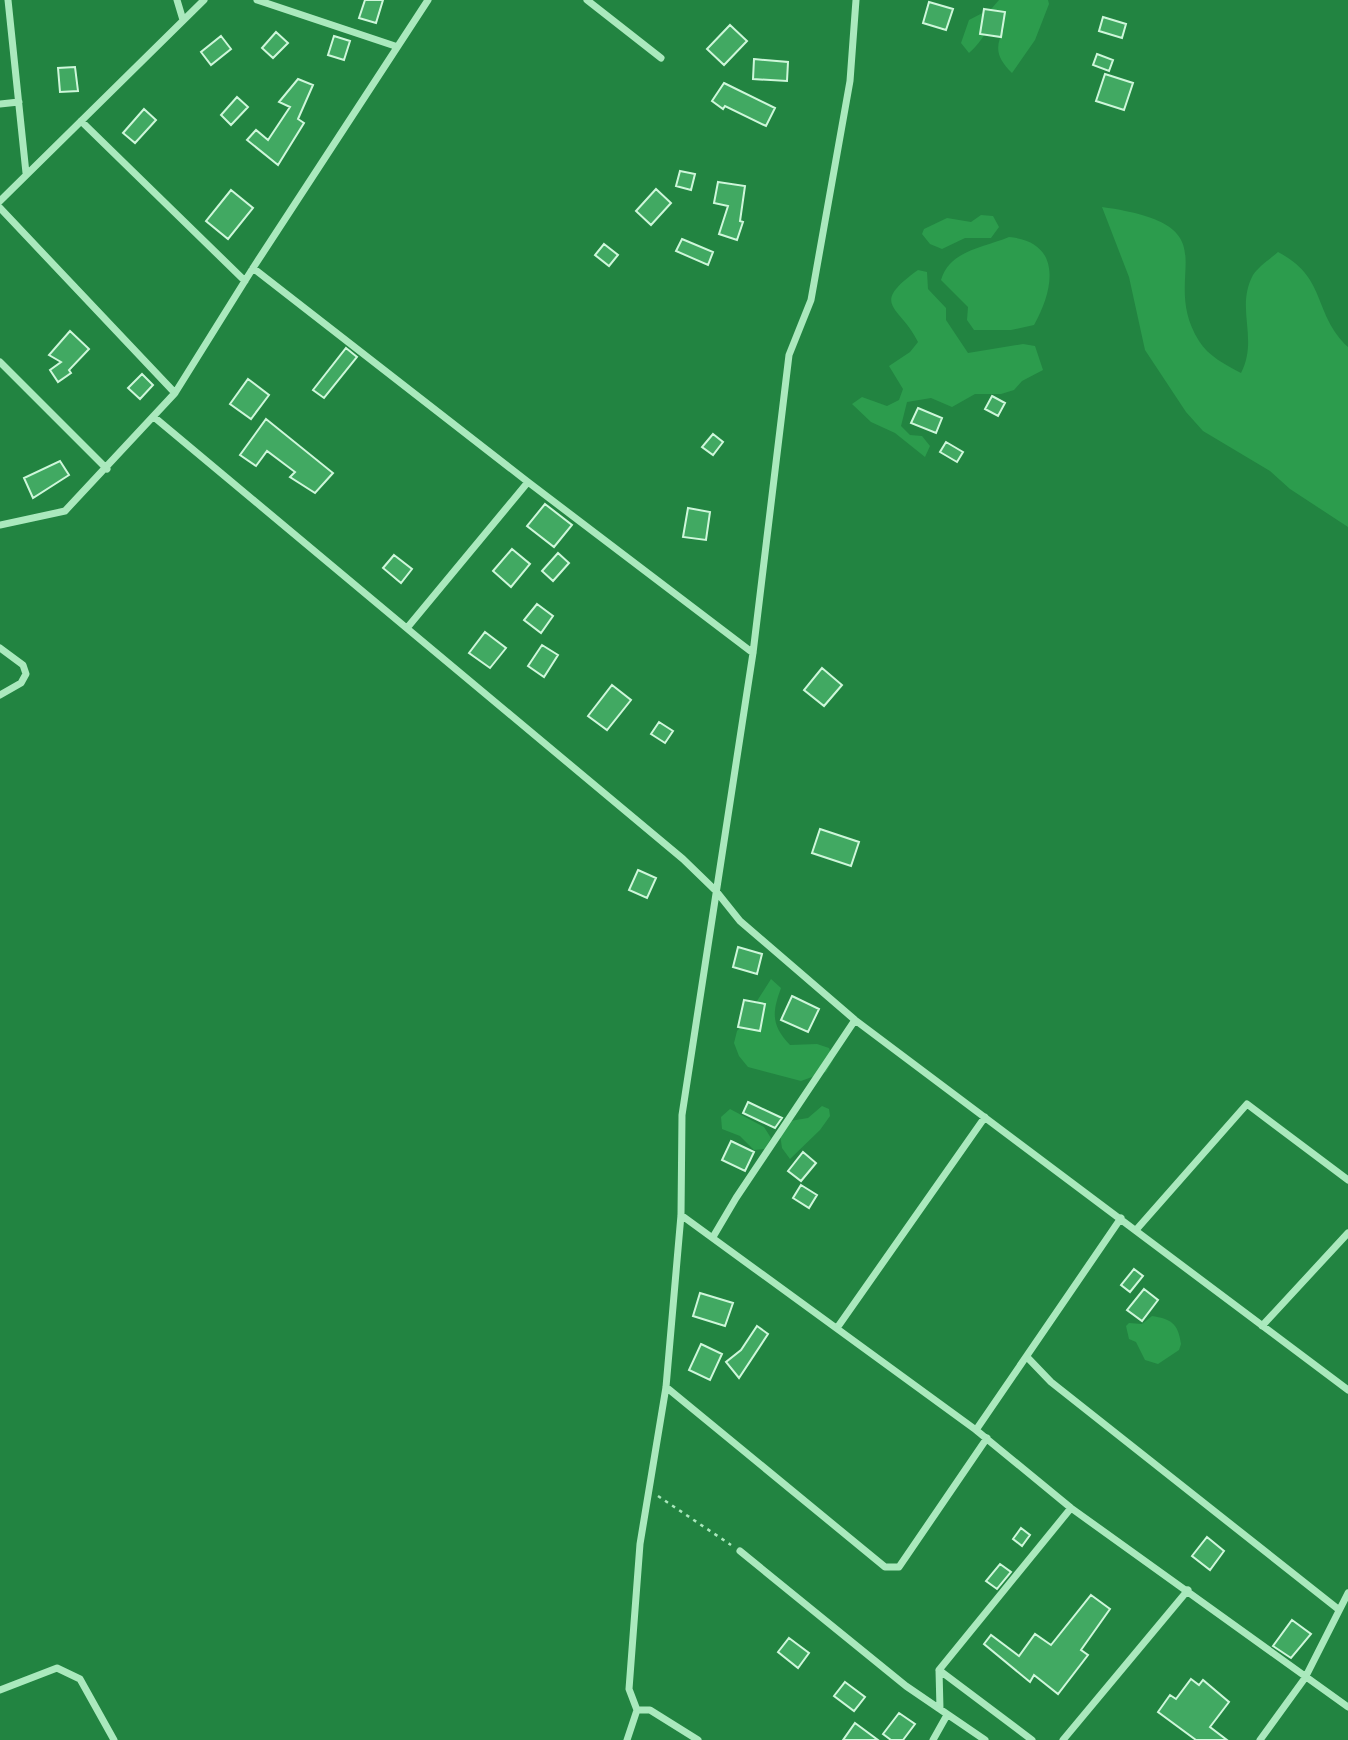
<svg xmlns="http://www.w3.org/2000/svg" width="1348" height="1740" viewBox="0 0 1348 1740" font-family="Rubik,sans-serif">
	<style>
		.green { fill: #2c9c4d }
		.building { fill: #41a962; stroke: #cef7da; stroke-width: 2 }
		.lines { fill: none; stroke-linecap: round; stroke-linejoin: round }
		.path { stroke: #aae9bd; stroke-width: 2.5; stroke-dasharray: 3.5 5; stroke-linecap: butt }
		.minor { stroke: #aae9bd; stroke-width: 7 }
	</style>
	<rect width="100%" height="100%" fill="#228441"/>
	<!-- green -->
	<path class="green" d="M 999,0 L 1048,0 L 1049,4 L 1035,40 L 1012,73 C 997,58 994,48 1004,29 L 998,18 C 986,29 984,40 969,53 L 961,43 L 969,20 L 992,8 Z
		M 1102,207 C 1238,226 1156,273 1199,341 C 1208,356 1226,365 1241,373 C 1259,338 1235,309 1253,275 C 1258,267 1270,259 1278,252 C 1328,278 1312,313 1348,347 L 1348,527 L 1290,489 L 1270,471 L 1203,431 L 1186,412 L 1145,350 L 1129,277 Z
		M 981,215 L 993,216 L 999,227 L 991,238 L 965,238 L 942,249 L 930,244 L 922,234 L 924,229 L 947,218 L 971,222 Z
		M 1009,237 C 1063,242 1054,290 1034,325 L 1011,330 L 974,330 L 967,320 L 968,307 L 941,280 C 950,250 983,248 1009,237 Z
		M 918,270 L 927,272 L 928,289 L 946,308 L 946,320 L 968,353 L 1023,344 L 1035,346 L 1043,370 L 1022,381 L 1014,390 L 1001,394 L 975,394 L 952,407 L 931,398 L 907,402 L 901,426 L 910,435 L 922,436 L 930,446 L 925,457 L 895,433 L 871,422 L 852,404 L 862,397 L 887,406 L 899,400 L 903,389 L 889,366 L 910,352 L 918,342 C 900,305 868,306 918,270 Z
		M 771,979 L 781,988 C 772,1013 771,1025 790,1045 L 817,1044 L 829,1048 L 833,1060 L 826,1072 L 801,1081 L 748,1067 L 739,1056 L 734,1043 L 737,1031 L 754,1013 L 757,1001 Z
		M 822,1106 L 829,1109 L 830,1116 L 820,1130 L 790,1159 L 782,1148 L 780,1134 L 790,1121 L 808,1118 Z
		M 730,1109 L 764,1127 L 771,1138 L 765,1149 L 754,1150 L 740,1136 L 722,1129 L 721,1117 Z
		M 1152,1316 C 1170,1319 1178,1322 1181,1344 L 1179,1350 L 1158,1364 L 1145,1360 L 1136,1342 L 1129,1339 L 1126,1326 L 1129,1323 L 1142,1324 Z"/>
	<!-- building -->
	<path class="building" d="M 365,0 L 383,0 L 376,23 L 359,18 Z
		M 929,2 L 953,9 L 946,30 L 923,23 Z
		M 984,9 L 1005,12 L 1001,37 L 980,34 Z
		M 1103,17 L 1126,24 L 1122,38 L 1099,31 Z
		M 730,25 L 747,41 L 724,65 L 707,49 Z
		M 276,32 L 288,43 L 273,58 L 262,48 Z
		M 221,36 L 231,49 L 211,65 L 201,52 Z
		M 334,36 L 350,41 L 344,60 L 328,55 Z
		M 1097,54 L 1113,60 L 1109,71 L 1093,65 Z
		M 754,59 L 788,62 L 787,81 L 753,79 Z
		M 75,67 L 78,91 L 60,92 L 58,68 Z
		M 1105,74 L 1133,83 L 1124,110 L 1096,101 Z
		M 298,79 L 313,85 L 298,119 L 304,123 L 278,165 L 247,140 L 256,130 L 268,140 L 290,107 L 279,102 Z
		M 724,83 L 775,108 L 766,126 L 725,106 L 723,109 L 712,101 Z
		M 237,97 L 248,107 L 231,125 L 221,115 Z
		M 144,109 L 156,120 L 135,143 L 123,133 Z
		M 680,171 L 695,174 L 691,190 L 676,186 Z
		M 718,182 L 745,186 L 740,221 L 743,222 L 737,240 L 719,234 L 728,206 L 714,203 Z
		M 656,189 L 671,203 L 651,225 L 636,211 Z
		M 231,190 L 253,208 L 228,239 L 206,221 Z
		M 682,239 L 713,252 L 708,265 L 676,251 Z
		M 604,244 L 618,255 L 609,266 L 595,255 Z
		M 70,331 L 89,349 L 69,370 L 71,373 L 58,382 L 50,370 L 61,362 L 49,355 Z
		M 346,348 L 357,357 L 324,398 L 313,390 Z
		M 142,374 L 153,385 L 140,399 L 128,388 Z
		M 248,379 L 269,395 L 251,419 L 230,404 Z
		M 992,396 L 1005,403 L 998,416 L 985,409 Z
		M 918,408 L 942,418 L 936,433 L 911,423 Z
		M 266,419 L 333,473 L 315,493 L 290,477 L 295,472 L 267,451 L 256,466 L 240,455 Z
		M 713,434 L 723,442 L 713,455 L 702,447 Z
		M 946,442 L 963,452 L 957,462 L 940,452 Z
		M 60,461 L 69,475 L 33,498 L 24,478 Z
		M 545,504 L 572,525 L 554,547 L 527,526 Z
		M 688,508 L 710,512 L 706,540 L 683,537 Z
		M 512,549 L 530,564 L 511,587 L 493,571 Z
		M 558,553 L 569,563 L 553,581 L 542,571 Z
		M 394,555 L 412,569 L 401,583 L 383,568 Z
		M 537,604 L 553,616 L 541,633 L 524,620 Z
		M 485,632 L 506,648 L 490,668 L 469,653 Z
		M 542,645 L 558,655 L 544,677 L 528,666 Z
		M 822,668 L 842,685 L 824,706 L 804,690 Z
		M 612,685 L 631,700 L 607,730 L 588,716 Z
		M 659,722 L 673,731 L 665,743 L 651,734 Z
		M 820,829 L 859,842 L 851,866 L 812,853 Z
		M 638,870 L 656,878 L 647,898 L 629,890 Z
		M 738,947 L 762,954 L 757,974 L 733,967 Z
		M 792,996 L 819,1009 L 808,1032 L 781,1020 Z
		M 744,1000 L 765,1004 L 760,1031 L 738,1027 Z
		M 748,1102 L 782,1118 L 775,1128 L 743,1113 Z
		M 731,1141 L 754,1152 L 745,1171 L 722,1160 Z
		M 803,1152 L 816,1163 L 801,1181 L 788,1171 Z
		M 801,1185 L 817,1195 L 809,1208 L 793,1198 Z
		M 1134,1269 L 1143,1276 L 1130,1292 L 1121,1285 Z
		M 1144,1289 L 1158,1300 L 1142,1321 L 1127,1310 Z
		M 700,1293 L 733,1303 L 725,1326 L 693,1316 Z
		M 757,1326 L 768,1334 L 739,1378 L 726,1362 L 741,1350 Z
		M 701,1344 L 722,1354 L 710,1380 L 689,1370 Z
		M 1021,1528 L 1030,1535 L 1022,1546 L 1013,1539 Z
		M 1207,1537 L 1224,1551 L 1210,1570 L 1192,1556 Z
		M 1000,1564 L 1011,1572 L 997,1589 L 986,1581 Z
		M 1091,1595 L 1110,1609 L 1081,1650 L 1088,1655 L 1058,1694 L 1034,1675 L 1030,1682 L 984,1644 L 991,1635 L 1019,1656 L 1035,1634 L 1051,1645 Z
		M 1292,1620 L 1311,1634 L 1291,1658 L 1273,1646 Z
		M 789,1638 L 809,1653 L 798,1668 L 778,1652 Z
		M 1191,1679 L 1199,1685 L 1203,1680 L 1229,1702 L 1210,1727 L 1227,1740 L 1196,1740 L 1158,1712 L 1170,1695 L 1176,1699 Z
		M 845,1682 L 865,1697 L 854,1711 L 834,1696 Z
		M 899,1713 L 915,1724 L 903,1740 L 891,1740 L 883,1734 Z
		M 855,1723 L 878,1740 L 843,1740 Z"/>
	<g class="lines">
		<!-- path -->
		<path class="path" d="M 658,1496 L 731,1545"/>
		<!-- minor -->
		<path class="minor" d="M 8,0 L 26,173
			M 177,0 L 183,20
			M 257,0 L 395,46
			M 587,0 L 661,58
			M 0,104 L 19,102
			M 81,121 L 245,281
			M 0,201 L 204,0
			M 0,208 L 175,393
			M 253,268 L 528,482 L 753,653
			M 0,362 L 107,469
			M 154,417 L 683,859 L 716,891 L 740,921 L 855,1020 L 1348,1390
			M 0,525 L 65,511 L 175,393 L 253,268 L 428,0
			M 407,628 L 528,482
			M 0,648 L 23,665 L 26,674 L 21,683 L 0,695
			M 681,1215 L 976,1430 L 1071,1508 L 1348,1707
			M 1136,1230 L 1247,1104 L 1348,1180
			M 713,1237 L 736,1198 L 855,1020
			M 1262,1326 L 1348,1233
			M 837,1328 L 985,1117
			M 1027,1357 L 1051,1382 L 1338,1609
			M 666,1387 L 885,1567 L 899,1567 L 987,1438
			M 976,1430 L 1121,1218
			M 740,1551 L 906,1686 L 985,1740
			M 939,1670 L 1032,1740
			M 0,1690 L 57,1668 L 80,1679 L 114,1740
			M 940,1709 L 939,1670 L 1071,1508
			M 637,1710 L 629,1689 L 640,1544 L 666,1387 L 681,1215 L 682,1115 L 753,653 L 789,355 L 811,300 L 850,81 L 856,0
			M 627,1740 L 637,1710 L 650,1710 L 698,1740
			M 933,1740 L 947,1715
			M 1063,1740 L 1188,1590
			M 1260,1740 L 1305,1678 L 1348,1593"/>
	</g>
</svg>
